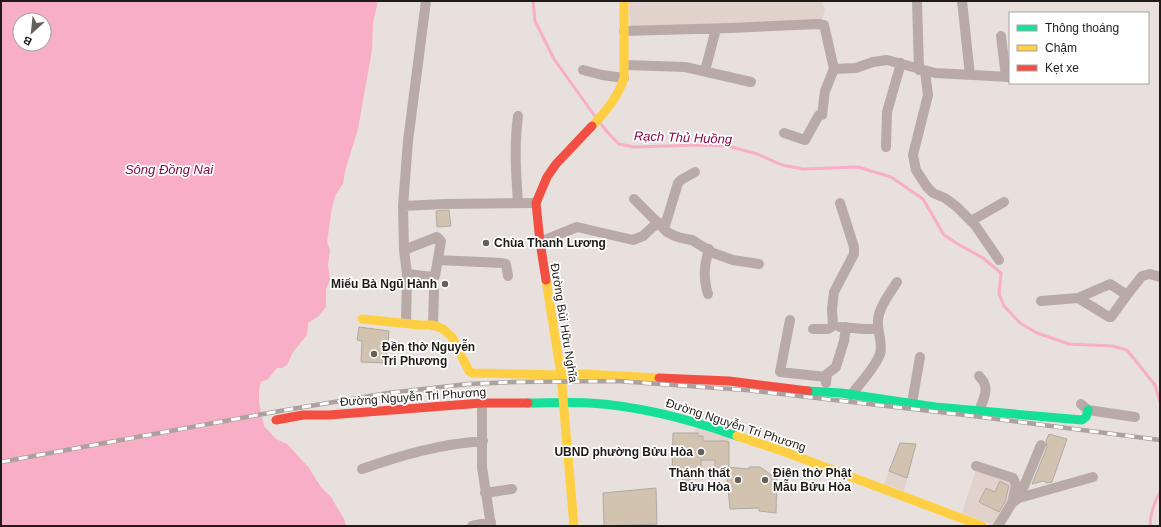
<svg xmlns="http://www.w3.org/2000/svg" width="1161" height="527" viewBox="0 0 1161 527" font-family="Arial,sans-serif">
	<style>
		.built { fill: #e1d2cb }
		.water { fill: #f7aec6; fill-rule: evenodd }
		.lines { fill: none; stroke-linecap: round; stroke-linejoin: round }
		.stream { stroke: #f7aec6; stroke-width: 3 }
		.building { fill: #d1c3af; stroke: #afaaa7 }
		.street { stroke: #b9aaa8; stroke-width: 10 }
		.fast { stroke: #16e098; stroke-width: 9 }
		.slow { stroke: #ffcf43; stroke-width: 9 }
		.jam { stroke: #f24e42; stroke-width: 9 }
		.rail-casing { stroke: #aca19f; stroke-width: 4.5 }
		.rail { stroke: #fff; stroke-width: 3; stroke-dasharray: 9; stroke-linecap: butt }
		.poi-dot { fill: #65605d; stroke: #fff; stroke-width: 1.5 }
		.labels { text-anchor: middle; stroke-width: 3.5; stroke-linejoin: round; paint-order: stroke }
		.poi-label { font-size: 12px; font-weight: bold; fill: #1f1b18; stroke: #fff; text-anchor: start }
		.street-label { font-size: 12px; fill: #1f1b18; stroke: #fff }
		.water-label { font-size: 13px; font-style: italic; fill: #850849; stroke: #fff }
	</style>
	<rect width="100%" height="100%" fill="#e8e0dd"/>
	<!-- built -->
	<path class="built" d="M 629,1 L 822,1 L 825,11 L 821,21 L 630,28 Z
		M 696,428 L 729,438 L 729,463 L 726,467 L 705,469 L 704,480 L 682,481 L 682,471 L 672,471 L 673,433 L 694,433 Z
		M 900,443 L 916,444 L 904,491 L 884,484 Z
		M 976,470 L 1010,481 L 1012,483 L 1010,500 L 995,526 L 962,513 Z"/>
	<!-- water -->
	<path class="water" d="M 1,1 L 378,1 L 373,23 L 372,50 L 358,129 L 345,171 L 343,184 L 336,194 L 332,207 L 327,242 L 330,250 L 328,265 L 330,280 L 326,289 L 326,307 L 319,316 L 308,323 L 307,335 L 293,352 L 287,365 L 282,368 L 277,368 L 268,379 L 261,382 L 259,390 L 259,402 L 264,426 L 276,439 L 287,444 L 309,468 L 321,487 L 331,497 L 344,519 L 346,526 L 1,526 ZM 20,20 L 44,20 L 44,44 L 20,44 Z"/>
	<g class="lines">
		<!-- stream -->
		<path class="stream" d="M 533,1 L 535,21 L 554,59 L 594,115
			M 600,123 L 610,135 L 619,144 L 634,147 L 702,145 L 728,146 L 757,154 L 782,165 L 803,169 L 858,167 L 891,177 L 923,199 L 944,235 L 956,243 L 983,258 L 1001,273 L 999,294 L 1004,306 L 1020,323 L 1037,333 L 1069,344 L 1112,346 L 1127,350 L 1155,385 L 1160,402
			M 1150,526 C 1150,513 1154,503 1160,492"/>
	</g>
	<!-- building -->
	<path class="building" d="M 449,210 L 451,226 L 437,227 L 436,211 Z
		M 359,327 L 389,331 L 386,363 L 361,362 L 362,341 L 357,340 Z
		M 673,433 L 698,433 L 698,436 L 703,436 L 703,441 L 726,441 L 729,442 L 729,467 L 715,468 L 715,460 L 701,460 L 701,475 L 690,475 L 690,481 L 682,481 L 682,471 L 672,471 Z
		M 1049,434 L 1067,439 L 1052,482 L 1047,483 L 1043,481 L 1032,484 L 1047,447 L 1046,441 Z
		M 900,443 L 916,444 L 907,478 L 889,471 Z
		M 726,467 L 749,469 L 749,467 L 760,467 L 777,479 L 776,513 L 759,511 L 759,508 L 730,509 Z
		M 1000,481 L 1009,486 L 1006,497 L 1006,500 L 999,512 L 979,502 L 986,488 L 995,492 Z
		M 656,488 L 657,524 L 604,526 L 603,493 Z"/>
	<g class="lines">
		<!-- street -->
		<path class="street" d="M 917,1 L 919,70
			M 962,1 L 970,75
			M 624,31 L 731,28 L 818,24 L 824,25 L 834,69 L 825,91 L 822,115 L 819,115 L 805,140 L 784,133
			M 1001,36 L 1006,77
			M 625,65 L 685,67 L 751,82
			M 834,69 L 856,68 L 873,62 L 887,60 L 935,73 L 1010,77
			M 583,70 L 602,75 L 624,78
			M 705,71 L 716,29
			M 925,71 L 928,95 L 913,155 L 916,170 L 927,187 L 933,193 L 945,198 L 957,207 L 975,225 L 999,260
			M 518,116 C 514,146 516,174 518,203
			M 886,147 L 887,112 L 901,63
			M 634,199 L 667,232 L 675,236 L 681,238 L 692,240 L 713,253 L 733,260 L 759,264
			M 403,206 L 444,204 L 536,203
			M 971,221 L 1004,202
			M 664,229 L 678,183 L 681,180 L 695,172
			M 540,242 L 577,227 L 633,240 L 643,236 L 658,222
			M 404,250 L 437,237 L 441,241 L 435,276 L 433,277 L 407,274
			M 438,260 L 502,263 L 506,264 L 508,276
			M 708,294 C 703,277 704,266 709,249
			M 1078,298 L 1109,317 L 1111,317 L 1127,295 L 1142,276 L 1150,274 L 1160,277
			M 1041,301 L 1078,298 L 1110,284 L 1127,295
			M 790,320 L 780,372 L 826,377
			M 406,323 L 407,274 L 404,250 L 403,206 L 408,141 L 426,1
			M 433,325 L 434,291
			M 840,327 L 864,329 L 878,329
			M 813,329 L 828,329 L 833,326 L 832,309 L 834,292 L 854,254 L 854,247 L 840,203
			M 826,383 L 827,374 L 836,367 L 844,341 L 846,327
			M 851,395 C 860,383 875,368 880,354 C 883,344 878,334 878,324 C 877,309 889,295 897,282
			M 482,403 L 482,467 L 491,526
			M 912,403 L 920,357
			M 1081,404 L 1088,410 L 1135,417
			M 979,411 C 984,397 991,388 979,376
			M 976,466 L 1013,478 L 1016,485 L 1012,503
			M 362,469 C 402,455 440,444 483,441
			M 485,493 L 512,489
			M 1019,498 L 1041,445
			M 472,526 L 491,522
			M 998,526 L 1012,503 L 1019,498 L 1093,477"/>
		<!-- fast -->
		<path class="fast" d="M 808,391 L 841,393 L 935,407 L 1082,420 L 1086,417 L 1088,410
			M 528,403 C 548,403 569,402 589,403 C 641,406 689,419 737,436"/>
		<!-- slow -->
		<path class="slow" d="M 592,126 C 606,111 618,97 624,78 L 624,1
			M 546,280 L 561,375 L 574,526
			M 362,319 L 420,325 L 433,325 L 443,329 L 452,337 L 469,371 L 472,373 L 561,375 L 584,374 L 659,378
			M 737,436 L 785,452 L 982,526"/>
		<!-- jam -->
		<path class="jam" d="M 546,280 L 540,242 L 536,203 L 547,177 L 556,164 L 592,126
			M 659,378 L 729,381 L 808,391
			M 276,420 L 303,415 L 329,415 L 482,403 L 528,403"/>
		<!-- rail casing -->
		<g class="rail-casing">
			<path id="rail" d="M 1,462 L 274,412 L 388,393 L 468,384 L 516,382 L 617,381 L 746,390 L 965,415 L 1160,440"/>
		</g>
		<!-- rail -->
		<use href="#rail" class="rail"/>
	</g>
	<!-- markers -->
	<g class="poi-dot">
		<circle cx="486" cy="243" r="4"/>
		<circle cx="445" cy="284" r="4"/>
		<circle cx="374" cy="354" r="4"/>
		<circle cx="701" cy="452" r="4"/>
		<circle cx="738" cy="480" r="4"/>
		<circle cx="765" cy="480" r="4"/>
	</g>
	<g class="labels">
		<!-- poi labels -->
		<g class="poi-label">
			<text x="494" y="247">Chùa Thanh Lương</text>
			<text x="437" y="288" text-anchor="end">Miếu Bà Ngũ Hành</text>
			<text x="382" y="351">Đền thờ Nguyễn<tspan x="382" dy="14">Tri Phương</tspan></text>
			<text x="693" y="456" text-anchor="end">UBND phường Bửu Hòa</text>
			<text x="730" y="477" text-anchor="end">Thánh thất<tspan x="730" dy="14">Bửu Hòa</tspan></text>
			<text x="773" y="477">Điện thờ Phật<tspan x="773" dy="14">Mẫu Bửu Hòa</tspan></text>
		</g>
		<!-- street labels -->
		<g class="street-label">
			<text transform="translate(564 323) rotate(81)" y="4">Đường Bùi Hữu Nghĩa</text>
			<text transform="translate(413 397) rotate(-4)" y="4">Đường Nguyễn Tri Phương</text>
			<text transform="translate(736 425) rotate(18)" y="4">Đường Nguyễn Tri Phương</text>
		</g>
		<!-- water labels -->
		<g class="water-label">
			<text transform="translate(683 137) rotate(2)" y="5">Rạch Thủ Huồng</text>
			<text x="169" y="174">Sông Đồng Nai</text>
		</g>
	</g>
	<!-- border -->
	<rect width="1161" height="527" fill="none" stroke="#1f1b18" stroke-width="4"/>
	<!-- legend -->
	<rect x="1009" y="12" width="140" height="72" fill="#ffffff" stroke="#a5a4a3"/>
	<rect x="1017" y="25" width="20" height="6" fill="#16e098" stroke="#a5a4a3"/>
	<text x="1045" y="32" font-size="12" fill="#1f1b18">Thông thoáng</text>
	<rect x="1017" y="45" width="20" height="6" fill="#ffcf43" stroke="#a5a4a3"/>
	<text x="1045" y="52" font-size="12" fill="#1f1b18">Chậm</text>
	<rect x="1017" y="65" width="20" height="6" fill="#f24e42" stroke="#a5a4a3"/>
	<text x="1045" y="72" font-size="12" fill="#1f1b18">Kẹt xe</text>
	<!-- north arrow -->
	<g transform="translate(32 32) rotate(207)"><circle r="19" fill="#ffffff" stroke="#a5a4a3"/>
	<path d="M0-3L7 15L0 10L-7 15Z" fill="#65605d"/>
	<text y="-6" font-size="11" font-weight="bold" text-anchor="middle" fill="#1f1b18">B</text>
	</g>
</svg>
